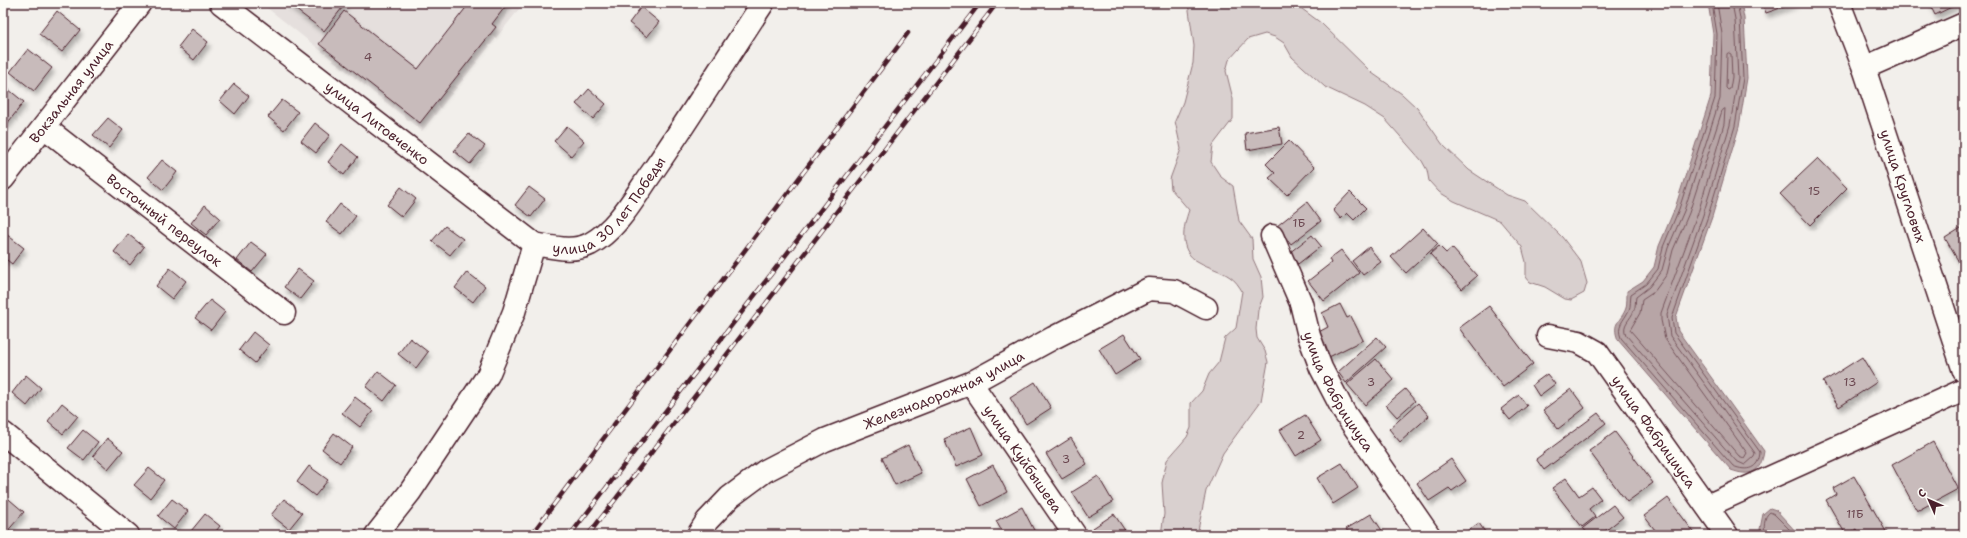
<svg xmlns="http://www.w3.org/2000/svg" width="1967" height="538" font-family="'Shantell Sans',sans-serif">
<style>
.built{fill:#e5dfdd}
.green{fill:#d9d0cf;stroke:#92787d}
.water{fill:#b7a5a6;stroke:#8b6f75}
.lines{fill:none;stroke-linecap:round;stroke-linejoin:round}
.shore{stroke:#76555c;stroke-width:1}
.building{fill:#c8bbbb;stroke:#4a1f2b;filter:url(#shadow)}
.minor-casing{stroke:#4a1f2b;stroke-width:25}
.minor{stroke:#fdfcf7;stroke-width:22}
.rail-casing{stroke:#4a1f2b;stroke-width:4.5}
.rail{stroke:#fdfcf7;stroke-width:3;stroke-dasharray:9;stroke-linecap:butt}
.labels{text-anchor:middle;dominant-baseline:central;stroke-width:3.5;stroke-linejoin:round;paint-order:stroke}
.number-label{font-size:12px;fill:#6a464f}
.street-label{font-size:14px;fill:#4a1f2b;stroke:#fdfcf7}
</style>
<defs>
<filter id="shadow"><feDropShadow dx="2.5" dy="4.5" stdDeviation="2" flood-color="#0004"/></filter>
</defs>
<rect width="100%" height="100%" fill="#f2efeb"/>
<filter id="ink" filterUnits="userSpaceOnUse"><feTurbulence type="fractalNoise" baseFrequency=".025" numOctaves="2"/><feDisplacementMap in="SourceGraphic" scale="8" xChannelSelector="R" yChannelSelector="G"/><feConvolveMatrix kernelMatrix="1 2 1 2 8 2 1 2 1" color-interpolation-filters="sRGB"/></filter>
<g filter="url(#ink)">
<polygon class="built" points="261,3 524,3 422,131"/>
<path class="green" d="M1188 3H1294L1321 23 1372 73 1402 94 1417 108 1443 145 1469 170 1507 195 1525 201 1562 237 1581 262 1587 283 1584 293 1571 300 1565 299 1545 287 1530 282 1526 277V262L1522 247 1500 221 1454 201 1439 192 1429 181 1427 170 1422 161 1385 119 1365 106 1325 87 1292 57 1284 43 1275 37 1265 34 1248 39 1229 60 1226 71 1233 99V119L1213 145 1211 162 1221 177 1233 186 1239 221 1252 239 1253 259 1261 277 1263 297 1258 310 1256 329 1257 338 1265 351 1268 362 1261 401 1223 453 1206 491 1197 535H1161L1164 514 1162 483 1167 460 1187 437 1191 428V403L1202 391 1209 374 1219 362 1225 338 1236 328 1242 291C1239 286 1235 280 1230 277 1220 270 1209 268 1199 262 1178 252 1183 227 1189 210L1171 189 1170 179 1181 149 1175 121 1183 102 1193 63 1194 46Z"/>
<g class="water">
<path d="M1708 3H1741L1744 18 1747 78 1739 127 1712 217 1676 317 1678 331 1764 451C1761 473 1750 477 1731 470L1618 340C1611 322 1621 322 1626 308 1627 303 1627 296 1627 291L1643 281 1654 267 1659 246 1675 208 1711 96 1713 34Z"/>
<polygon points="1770,508 1776,510 1799,535 1762,535 1760,529 1763,514"/>
</g>
<g class="lines">
<g class="shore">
<path d="M1712 3 1717 34 1715 98 1679 209 1663 247 1658 269 1646 284 1631 294C1630 299 1631 306 1629 310 1624 321 1616 325 1621 338L1733 466C1747 472 1759 469 1760 452L1674 333 1672 318 1708 216 1735 126 1743 78 1740 18 1737 3"/>
<path d="M1717 3 1722 34 1720 99 1684 211 1668 248 1662 270 1649 287 1636 297C1635 301 1636 306 1634 310 1631 320 1621 324 1626 335L1736 461 1745 465 1754 457 1755 453 1670 336 1667 315 1703 215 1730 125 1738 78 1735 19 1732 3"/>
<polygon points="1729,53 1731,54 1732,77 1730,89 1728,90 1726,88 1727,54"/>
<polygon points="1725,109 1724,124 1698,213 1661,313 1661,320 1665,339 1747,453 1744,458 1739,456 1630,330 1640,313 1642,300 1654,292 1667,274 1673,250 1689,213 1722,111"/>
<path d="M1765 535C1764 527 1763 517 1770 512L1774 514 1795 535"/>
</g>
</g>
<g class="building">
<polygon points="287,3 346,3 324,31"/>
<polygon points="475,3 508,3 492,24 496,27 420,123 319,44 344,11 418,69 468,5 472,8"/>
<polygon points="1762,3 1795,3 1766,13"/>
<polygon points="1929,3 1960,3 1935,15"/>
<polygon points="641,7 659,22 647,37 629,23"/>
<polygon points="57,11 80,30 62,52 39,34"/>
<polygon points="192,29 208,42 194,60 178,47"/>
<polygon points="28,49 52,68 34,91 10,72"/>
<polygon points="234,84 249,96 235,114 220,101"/>
<polygon points="3,85 24,102 6,125 3,123"/>
<polygon points="589,89 606,104 593,119 576,104"/>
<polygon points="282,100 298,112 284,130 268,117"/>
<polygon points="108,118 123,130 109,148 93,135"/>
<polygon points="315,123 330,135 316,153 301,141"/>
<polygon points="567,126 584,141 571,156 554,141"/>
<polygon points="1279,127 1282,144 1247,150 1245,133"/>
<polygon points="469,134 485,146 470,164 454,151"/>
<polygon points="1289,141 1314,167 1287,195 1269,178 1275,173 1266,164"/>
<polygon points="342,144 358,157 344,175 328,162"/>
<polygon points="1818,158 1847,188 1810,225 1780,194"/>
<polygon points="162,160 177,172 163,190 148,177"/>
<polygon points="401,187 416,199 402,217 387,205"/>
<polygon points="529,187 545,199 531,217 515,205"/>
<polygon points="1350,192 1366,208 1354,220 1347,213 1341,219 1333,210"/>
<polygon points="1307,202 1321,221 1291,244 1277,226"/>
<polygon points="340,204 356,216 342,234 326,222"/>
<polygon points="205,205 220,218 206,235 191,223"/>
<polygon points="445,226 463,239 450,255 432,241"/>
<polygon points="1964,226 1964,261 1960,264 1945,238"/>
<polygon points="1423,228 1438,244 1406,273 1391,257"/>
<polygon points="6,234 24,248 12,264 3,257 3,238"/>
<polygon points="128,234 144,247 130,265 114,252"/>
<polygon points="1312,235 1321,246 1298,264 1289,253"/>
<polygon points="251,242 267,254 252,272 237,260"/>
<polygon points="1439,246 1446,253 1452,248 1477,276 1462,289 1430,254"/>
<polygon points="1369,247 1381,262 1363,275 1352,261"/>
<polygon points="1341,250 1359,273 1324,301 1308,281 1331,263 1329,259"/>
<polygon points="170,268 186,281 172,299 156,286"/>
<polygon points="298,269 314,281 300,299 284,287"/>
<polygon points="467,272 485,286 473,302 455,288"/>
<polygon points="210,300 225,312 211,330 195,318"/>
<polygon points="1340,304 1347,318 1351,316 1363,340 1327,358 1315,334 1328,327 1322,313"/>
<polygon points="1489,306 1533,364 1503,387 1459,328"/>
<polygon points="253,332 269,345 255,363 239,350"/>
<polygon points="1124,334 1140,359 1115,375 1099,349"/>
<polygon points="1377,337 1386,347 1346,383 1338,372"/>
<polygon points="410,338 428,352 416,368 398,354"/>
<polygon points="1862,357 1877,382 1839,407 1823,382"/>
<polygon points="1376,359 1394,380 1365,405 1347,384"/>
<polygon points="378,371 396,385 384,401 366,387"/>
<polygon points="1547,374 1555,384 1539,396 1532,385"/>
<polygon points="26,375 41,388 27,406 12,393"/>
<polygon points="1035,382 1051,408 1026,424 1010,398"/>
<polygon points="1405,389 1415,401 1397,417 1386,405"/>
<polygon points="1571,389 1585,408 1558,429 1543,410"/>
<polygon points="1519,395 1527,406 1510,420 1501,409"/>
<polygon points="355,397 373,411 360,427 342,413"/>
<polygon points="62,403 78,416 63,434 48,421"/>
<polygon points="1418,403 1429,416 1400,442 1389,429"/>
<polygon points="1598,413 1606,423 1544,470 1536,459"/>
<polygon points="1305,415 1321,440 1296,456 1280,430"/>
<polygon points="971,427 983,455 956,467 944,439"/>
<polygon points="83,430 98,442 84,460 68,448"/>
<polygon points="1615,432 1653,483 1627,502 1589,451"/>
<polygon points="334,433 352,447 340,463 322,449"/>
<polygon points="107,438 123,451 108,469 93,456"/>
<polygon points="1071,438 1087,464 1062,479 1046,454"/>
<polygon points="1933,442 1958,489 1917,511 1892,465"/>
<polygon points="908,445 921,473 895,485 882,458"/>
<polygon points="1451,459 1466,481 1452,491 1449,488 1429,501 1417,483"/>
<polygon points="1342,463 1358,488 1333,504 1317,478"/>
<polygon points="993,465 1007,492 981,506 967,479"/>
<polygon points="309,466 328,480 315,496 297,482"/>
<polygon points="149,468 164,480 150,498 134,485"/>
<polygon points="1098,476 1113,502 1088,517 1072,492"/>
<polygon points="1854,476 1888,535 1860,535 1856,529 1846,535 1826,500 1836,494 1833,488"/>
<polygon points="1566,478 1579,496 1592,487 1601,499 1589,509 1595,517 1582,527 1552,488"/>
<polygon points="3,494 24,512 5,534 3,532"/>
<polygon points="1668,498 1696,535 1659,535 1644,516"/>
<polygon points="172,499 188,511 174,529 158,516"/>
<polygon points="284,499 302,513 289,529 271,515"/>
<polygon points="1613,505 1623,517 1600,535 1589,535 1583,528"/>
<polygon points="1022,507 1036,534 1004,535 996,521"/>
<polygon points="205,514 220,526 213,535 195,535 191,531"/>
<polygon points="1114,514 1128,535 1093,535 1090,530"/>
<polygon points="1371,514 1385,535 1350,535 1346,529"/>
<polygon points="1479,523 1487,535 1461,535"/>
</g>
<g class="lines">
<g class="minor-casing">
<g id="minor">
<path id="s1" d="M221 3 534 244"/>
<path id="s2" d="M1839 3 1864 68 1964 371"/>
<polyline points="1864,68 1964,24"/>
<path id="s3" d="M44 127 284 313"/>
<path id="s4" d="M3 179 140 3"/>
<path id="s5" d="M1272 236 1301 303 1309 336 1321 368 1344 412 1429 535"/>
<path id="s6" d="M1548 336 1579 342 1597 352 1727 535"/>
<path id="s7" d="M971 383 1075 535"/>
<polyline points="3,433 128,535"/>
<polyline points="1707,506 1964,390"/>
<path id="s8" d="M376 535 410 492 488 375 514 312 534 244C553 247 572 253 590 244 618 229 635 196 653 171 691 116 726 59 763 3"/>
<path id="s9" d="M698 535 707 521 730 497 765 471 825 440 971 383 1053 338 1149 289 1174 291 1206 308"/>
</g>
</g>
<use href="#minor" class="minor"/>
<g class="rail-casing">
<g id="rail">
<polyline points="531,535 908,33"/>
<polyline points="570,535 980,3"/>
<polyline points="588,535 997,3"/>
</g>
</g>
<use href="#rail" class="rail"/>
</g>
</g>
<g class="labels">
<g class="number-label">
<text x="368" y="57">4</text>
<text x="1814" y="191">15</text>
<text x="1299" y="223">1Б</text>
<text x="1371" y="382">3</text>
<text x="1850" y="382">13</text>
<text x="1301" y="435">2</text>
<text x="1066" y="459">3</text>
<text x="1855" y="514">11Б</text>
</g>
<g class="street-label">
<text stroke="none"><textPath href="#s4" startOffset="111">Вокзальная улица</textPath></text>
<text stroke="none"><textPath href="#s1" startOffset="197">улица Литовченко</textPath></text>
<text stroke="none"><textPath href="#s2" startOffset="194">улица Кругловых</textPath></text>
<text stroke="none"><textPath href="#s8" startOffset="429">улица 30 лет Победы</textPath></text>
<text stroke="none"><textPath href="#s3" startOffset="152">Восточный переулок</textPath></text>
<text stroke="none"><textPath href="#s9" startOffset="290">Железнодорожная улица</textPath></text>
<text stroke="none"><textPath href="#s5" startOffset="170">улица Фабрициуса</textPath></text>
<text stroke="none"><textPath href="#s6" startOffset="150">улица Фабрициуса</textPath></text>
<text stroke="none"><textPath href="#s7" startOffset="92">улица Куйбышева</textPath></text>
</g>
</g>
<rect width="1967" height="538" fill="none" stroke="#fdfcf7" stroke-width="16"/>
<rect x="8" y="8" width="1951" height="522" fill="none" stroke="#4a1f2b" stroke-width="1.5" filter="url(#ink)"/>
<g transform="translate(1929 500) rotate(315)" stroke="#fdfcf7" stroke-width="3" paint-order="stroke">
<path d="M0-3L7 15L0 10L-7 15Z" fill="#4a1f2b"/>
<text y="-6" font-size="11" font-weight="bold" text-anchor="middle" fill="#4a1f2b">С</text>
</g>
</svg>
